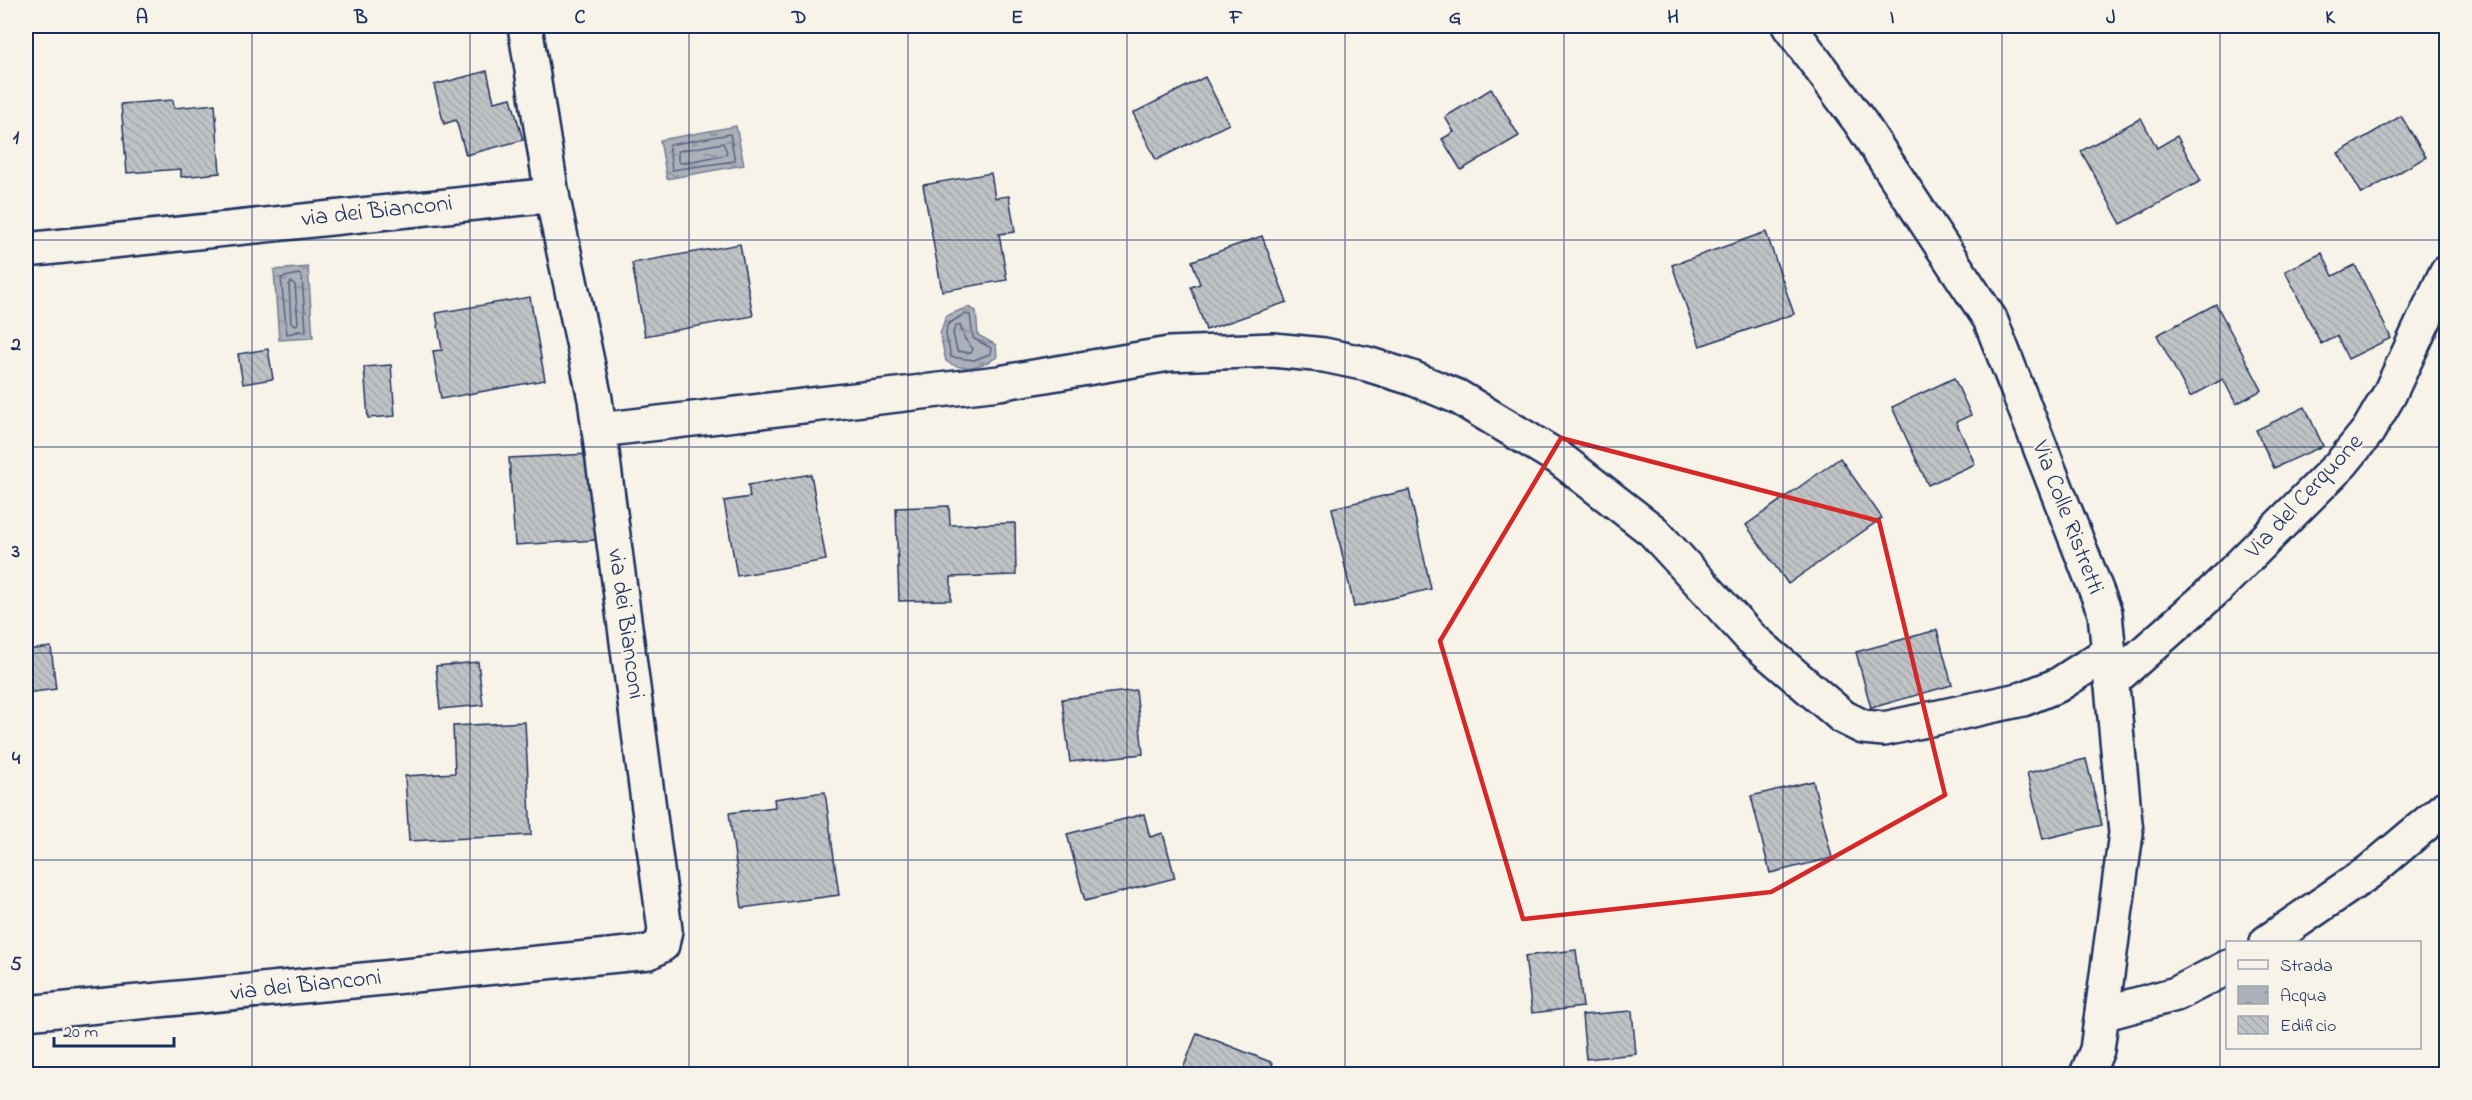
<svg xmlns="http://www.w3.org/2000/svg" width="2472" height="1100" font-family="'Indie Flower',sans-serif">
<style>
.water{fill:url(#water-ripples);stroke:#727c95;stroke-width:1.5}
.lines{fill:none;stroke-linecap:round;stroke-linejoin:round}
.shore{stroke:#556382;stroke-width:1.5}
.building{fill:url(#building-back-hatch);stroke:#1b2f5e;stroke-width:1.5}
.minor-casing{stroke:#1b2f5e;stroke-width:38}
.minor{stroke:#f7f3e8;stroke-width:33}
.marked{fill:none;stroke:#d62828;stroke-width:4.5;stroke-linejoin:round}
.grid{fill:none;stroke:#1b2f5e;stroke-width:1.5;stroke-opacity:0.55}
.labels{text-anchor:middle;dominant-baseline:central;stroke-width:4.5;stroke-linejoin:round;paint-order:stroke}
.street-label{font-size:24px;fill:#1b2f5e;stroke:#f7f3e8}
.neatline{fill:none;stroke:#1b2f5e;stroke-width:2}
.grid-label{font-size:20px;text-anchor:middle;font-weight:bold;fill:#1b2f5e}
</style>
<defs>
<pattern id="water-ripples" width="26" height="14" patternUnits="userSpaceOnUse" patternTransform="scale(1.5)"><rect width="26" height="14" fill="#acb0b9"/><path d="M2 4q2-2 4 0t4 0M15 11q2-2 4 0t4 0" fill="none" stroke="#8b909a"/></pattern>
<pattern id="building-back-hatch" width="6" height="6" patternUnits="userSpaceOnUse" patternTransform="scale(1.5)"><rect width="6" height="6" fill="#c0c3c5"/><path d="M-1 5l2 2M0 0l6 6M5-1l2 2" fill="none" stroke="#a4a8ac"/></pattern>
</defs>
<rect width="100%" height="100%" fill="#f7f3e8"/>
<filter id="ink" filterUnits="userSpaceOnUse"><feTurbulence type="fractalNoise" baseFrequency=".0167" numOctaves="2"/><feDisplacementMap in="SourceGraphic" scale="12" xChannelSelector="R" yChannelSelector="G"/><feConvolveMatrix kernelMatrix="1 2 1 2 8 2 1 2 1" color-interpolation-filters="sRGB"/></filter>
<g filter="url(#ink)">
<g class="water">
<polygon points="736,126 744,165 667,179 660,140"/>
<polygon points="308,267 313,338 279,340 274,270"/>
<path d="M968 307 976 311 978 335 996 345 997 357C983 367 960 372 946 361L940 334 946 316Z"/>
</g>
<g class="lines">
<g class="shore">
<polygon points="730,134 735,161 672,170 669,145"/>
<polygon points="723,143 727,152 725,155 681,163 678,161 678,151"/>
<polygon points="299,274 302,277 306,330 287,334 281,278"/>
<polygon points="291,282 295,285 298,323 296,325 291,323 289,285"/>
<polygon points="964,314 970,315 973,338 991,348 990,354 974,360 951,357 946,334 947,325"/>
<polygon points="960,325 965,339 973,349 971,353 957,351 953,333 955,327"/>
</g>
</g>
<g class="building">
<polygon points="487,71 494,102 511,98 523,140 466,155 456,120 444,124 434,85"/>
<polygon points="1205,77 1229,124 1156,160 1133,113"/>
<polygon points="1491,89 1519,136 1461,170 1442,139 1454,132 1445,117"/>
<polygon points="173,100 174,108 215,104 220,173 181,177 181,169 127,173 121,104"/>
<polygon points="2401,116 2426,157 2362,194 2338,153"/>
<polygon points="2141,118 2157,148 2177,136 2201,181 2121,224 2081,151"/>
<polygon points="991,173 995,198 1009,196 1015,232 999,234 1007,280 942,291 923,185"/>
<polygon points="1766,232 1794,314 1700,346 1672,265"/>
<polygon points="1262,236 1287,302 1206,330 1191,287 1200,284 1192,261"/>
<polygon points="740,244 753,316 645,336 632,263"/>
<polygon points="2322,253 2333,276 2355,265 2391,338 2348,359 2337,336 2321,344 2285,271"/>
<polygon points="530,297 545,380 441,399 433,351 442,350 436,313"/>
<polygon points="2216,304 2262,390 2236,404 2223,379 2190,397 2157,335"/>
<polygon points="268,349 273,379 243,384 238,354"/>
<polygon points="391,365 395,416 368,418 364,367"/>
<polygon points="1954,378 1971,415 1956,422 1975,464 1928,485 1892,407"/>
<polygon points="2305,407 2323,446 2274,468 2256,430"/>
<polygon points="590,454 596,540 515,545 509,458"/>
<polygon points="1840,458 1882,518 1788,584 1746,525"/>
<polygon points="811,474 826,560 737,576 724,501 750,497 748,485"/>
<polygon points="1409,490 1431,589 1354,607 1332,508"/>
<polygon points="949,506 950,525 1015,523 1016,575 951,577 951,600 899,601 896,508"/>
<polygon points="1937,630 1952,685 1871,708 1856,652"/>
<polygon points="51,647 56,689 26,693 26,650"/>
<polygon points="478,662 483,705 440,709 436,666"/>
<polygon points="1136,690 1143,754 1070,762 1062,699"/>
<polygon points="525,722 531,835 409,841 405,776 455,773 453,726"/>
<polygon points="2086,759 2102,825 2043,839 2027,773"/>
<polygon points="1813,781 1832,858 1770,873 1751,796"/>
<polygon points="825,792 839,895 742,908 729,813 775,807 774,799"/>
<polygon points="1144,814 1150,837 1163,833 1175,878 1085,901 1067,834"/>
<polygon points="1576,950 1583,1007 1532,1013 1525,956"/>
<polygon points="1632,1011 1636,1054 1586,1059 1582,1015"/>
<polygon points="1197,1033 1273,1063 1269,1074 1181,1074"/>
</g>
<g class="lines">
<g class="minor-casing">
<g id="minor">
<polyline points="525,26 552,195"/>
<polyline points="1789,26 1860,122 1990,319 2105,613 2126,833 2097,1050 2087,1074"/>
<polyline points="26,250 552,195 595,399 665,930 662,945 649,952 26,1013"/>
<polyline points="599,430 999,383 1169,354 1273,350 1324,355 1367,364 1412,378 1458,397 1559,458 1653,531 1751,638 1843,717 1863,727 1884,729 2023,699 2058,685 2109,652"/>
<polyline points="2111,682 2216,589 2342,463 2368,431 2389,395 2446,273"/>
<polyline points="2267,942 2369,872 2446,807"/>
<polyline points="2102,1014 2176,994 2228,967"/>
</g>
</g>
<use href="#minor" class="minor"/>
</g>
</g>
<path class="marked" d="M1561 438 1879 521 1945 795 1771 892 1523 919 1440 641Z"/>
<path class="grid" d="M252 26V1074M470 26V1074M689 26V1074M908 26V1074M1127 26V1074M1345 26V1074M1564 26V1074M1783 26V1074M2002 26V1074M2220 26V1074M26 240H2446M26 447H2446M26 653H2446M26 860H2446"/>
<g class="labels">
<g class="street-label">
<text transform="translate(377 212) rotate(-6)">via dei Bianconi</text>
<text transform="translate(2305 497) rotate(-47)">Via del Cerquone</text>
<text transform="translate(2067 518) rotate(69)">Via Colle Ristretti</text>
<text transform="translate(625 624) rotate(82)">via dei Bianconi</text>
<text transform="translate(306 986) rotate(-6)">via dei Bianconi</text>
</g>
</g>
<rect width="2472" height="1100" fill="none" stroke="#f7f3e8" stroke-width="66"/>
<rect x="2226" y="941" width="195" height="108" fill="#f7f3e8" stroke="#9fa5b1" stroke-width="1.5"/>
<rect x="2238" y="960" width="30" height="9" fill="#f7f3e8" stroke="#9fa5b1" stroke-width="1.5"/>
<text x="2280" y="971" font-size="18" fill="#1b2f5e">Strada</text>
<rect x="2238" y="986" width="30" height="18" fill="url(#water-ripples)" stroke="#9fa5b1" stroke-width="1.5"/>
<text x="2280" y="1001" font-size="18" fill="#1b2f5e">Acqua</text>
<rect x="2238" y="1016" width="30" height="18" fill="url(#building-back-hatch)" stroke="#9fa5b1" stroke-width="1.5"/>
<text x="2280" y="1031" font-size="18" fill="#1b2f5e">Edificio</text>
<path d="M54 1037v9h120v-9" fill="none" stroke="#1b2f5e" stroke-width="3"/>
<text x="63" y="1037" font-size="18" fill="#1b2f5e" stroke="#f7f3e8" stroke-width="4.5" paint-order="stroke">20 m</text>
<rect x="33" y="33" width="2406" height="1034" class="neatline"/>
<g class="grid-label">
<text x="142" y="23">A</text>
<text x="361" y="23">B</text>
<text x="580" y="23">C</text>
<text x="799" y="23">D</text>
<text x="1017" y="23">E</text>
<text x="1236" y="23">F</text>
<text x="1455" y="23">G</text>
<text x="1673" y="23">H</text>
<text x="1892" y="23">I</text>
<text x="2111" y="23">J</text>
<text x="2330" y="23">K</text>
<text x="16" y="143">1</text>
<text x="16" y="350">2</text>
<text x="16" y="557">3</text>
<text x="16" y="764">4</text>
<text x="16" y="970">5</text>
</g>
</svg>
